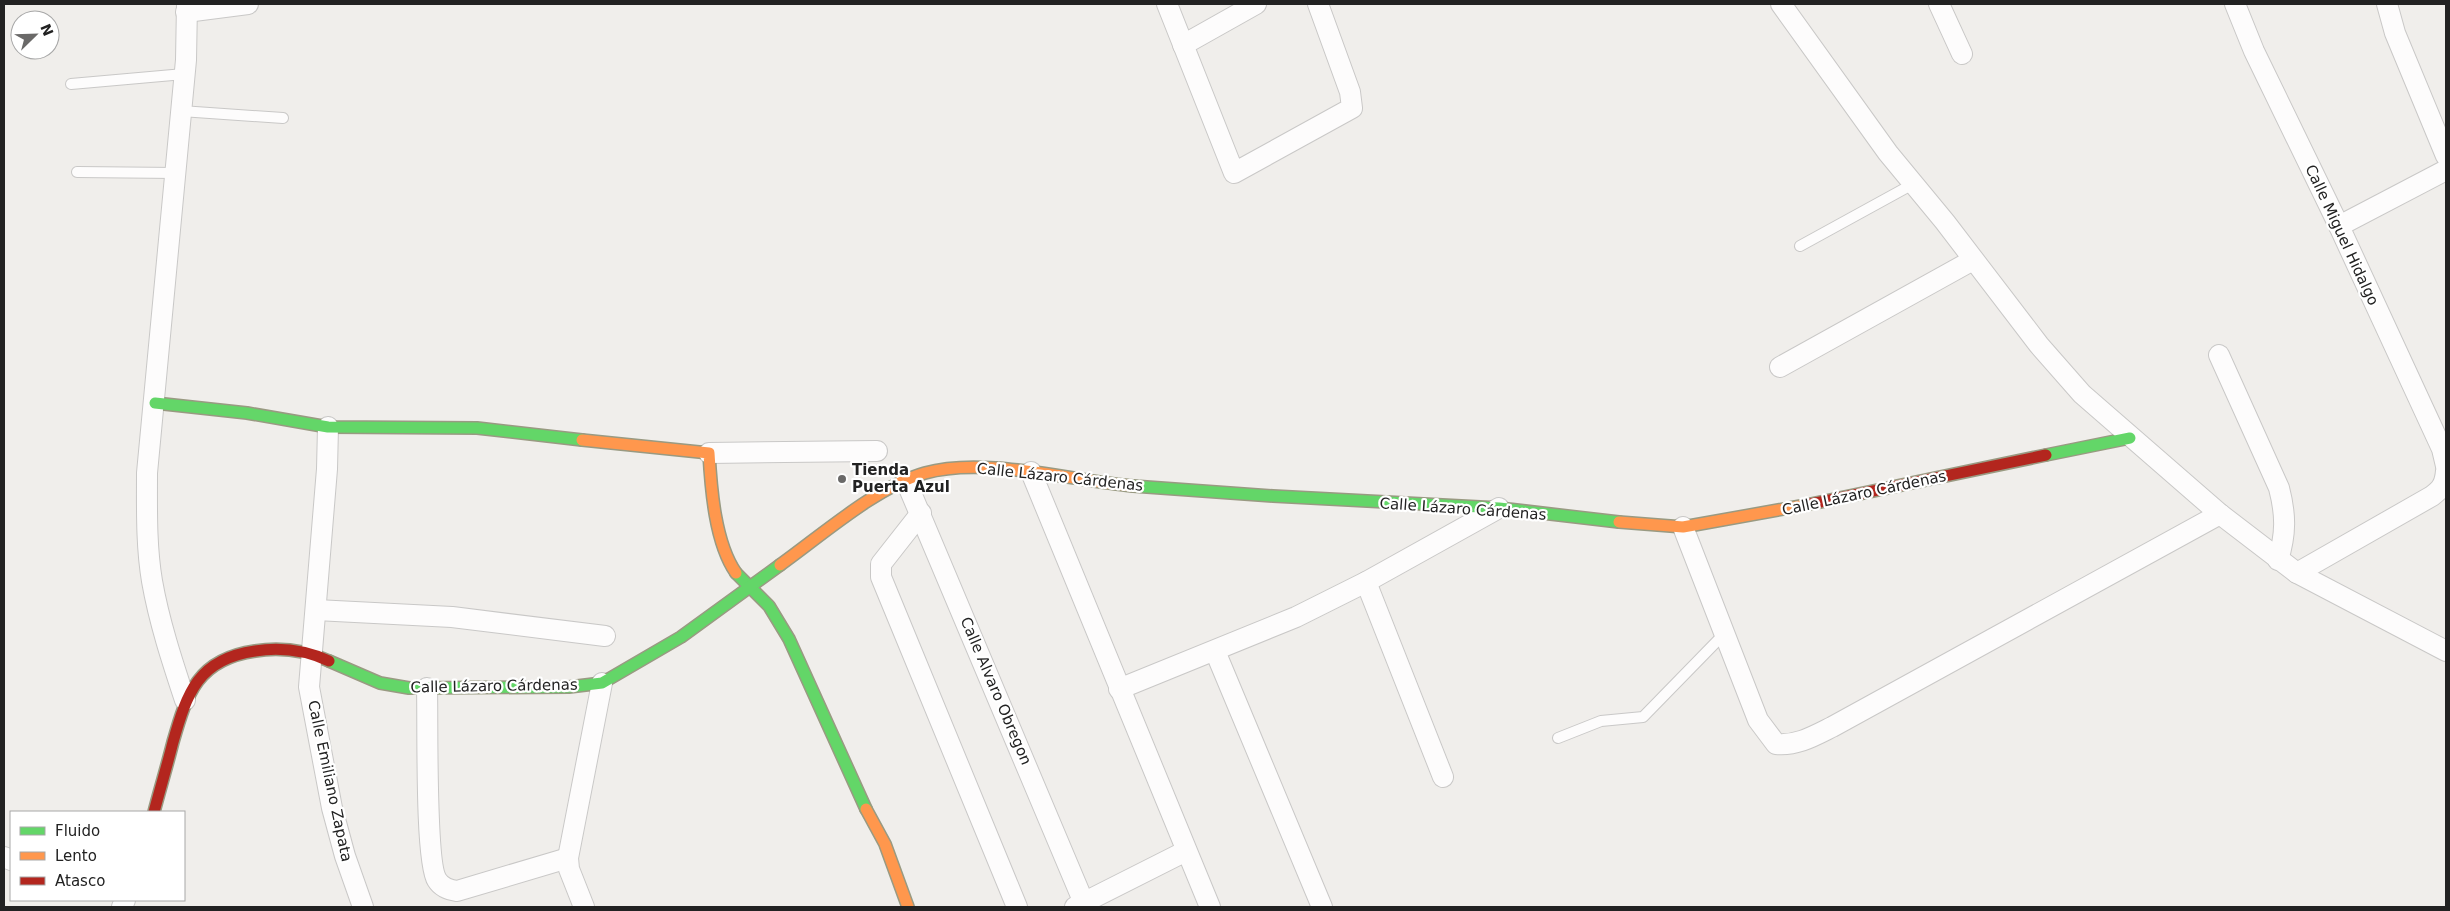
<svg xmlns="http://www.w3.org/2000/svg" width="2450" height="911" font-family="'DejaVu Sans',sans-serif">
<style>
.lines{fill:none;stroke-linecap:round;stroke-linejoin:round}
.lane-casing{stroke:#c9c8c7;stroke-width:12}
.street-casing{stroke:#c9c8c7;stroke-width:22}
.fast-casing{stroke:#999a82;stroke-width:14}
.slow-casing{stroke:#999a82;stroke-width:14}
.jam-casing{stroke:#999a82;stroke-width:14}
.lane{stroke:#fdfcfc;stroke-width:10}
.street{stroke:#fdfcfc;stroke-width:20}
.fast{stroke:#63d668;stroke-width:11}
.slow{stroke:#ff974d;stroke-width:11}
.jam{stroke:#b3261e;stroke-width:11}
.poi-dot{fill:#6a6968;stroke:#fff;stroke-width:2}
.labels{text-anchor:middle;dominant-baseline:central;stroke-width:4.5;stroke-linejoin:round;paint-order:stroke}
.street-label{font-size:15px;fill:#222;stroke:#fff}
.poi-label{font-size:15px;font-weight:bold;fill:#222;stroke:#fff;text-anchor:start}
</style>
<rect width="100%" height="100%" fill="#f0eeeb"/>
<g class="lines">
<g class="lane-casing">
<g id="lane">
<polyline points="71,84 184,74"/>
<polyline points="181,111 283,118"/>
<polyline points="77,172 176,173"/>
<polyline points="1800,246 1913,184"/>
<polyline points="1558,738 1601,721 1643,717 1724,634"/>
</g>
</g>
<g class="street-casing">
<g id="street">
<polyline points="1167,4 1234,173 1352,108 1350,92 1318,4"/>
<polyline points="1781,4 1888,153 1945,222 2039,345 2082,394 2220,514 2297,573 2446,651"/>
<polyline points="1939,4 1962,54"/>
<polyline points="2235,4 2254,51 2339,226 2442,449 2446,466"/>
<polyline points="2387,4 2395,33 2446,156"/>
<polyline points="186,12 248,4"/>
<polyline points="1183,45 1256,4"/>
<polyline points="2339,226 2446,170"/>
<path d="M2219 355 2279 488C2286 515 2286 534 2278 560"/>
<polyline points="1780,367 1973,260"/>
<polyline points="328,427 327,469 309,687 332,808 345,856 363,907"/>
<polyline points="709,453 877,451"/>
<polyline points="1031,472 1210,907"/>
<polyline points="906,481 1084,903"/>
<polyline points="921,513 881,564 881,577 1017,907"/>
<path d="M1683 527 1758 720 1776 744C1797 746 1814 736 1832 727L2220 514"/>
<path d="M2297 573 2432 496C2442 489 2445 483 2446 471"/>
<polyline points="1366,582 1443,777"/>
<polyline points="316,610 452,617 605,636"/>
<polyline points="1215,651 1322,907"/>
<path d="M427 688C428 719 425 862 437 880 442 888 449 890 457 891L568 858"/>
<polyline points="1119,689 1296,617 1366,582 1499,508"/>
<path d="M185 700C172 661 159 621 152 581 146 545 147 508 147 473L186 60 187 4"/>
<polyline points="4,857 11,860"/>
<polyline points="122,907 125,900"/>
<polyline points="584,907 569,869 568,858 602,683"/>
<polyline points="1075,907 1186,851"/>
</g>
</g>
<g class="fast-casing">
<g id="fast">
<polyline points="155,403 247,413 328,427 477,428 582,440"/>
<polyline points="2046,455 2130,438"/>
<polyline points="1133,486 1273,496 1499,508 1619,522"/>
<polyline points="736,573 769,606 789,639 866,809"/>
<polyline points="329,661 380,683 409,688 569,687 602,683 681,637 780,565"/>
</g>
</g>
<g class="slow-casing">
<g id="slow">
<path d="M582 440 709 453C711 489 715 543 736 573"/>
<polyline points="1619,522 1683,527 1806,505"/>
<path d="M780 565C822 535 876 487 925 473 984 456 1072 481 1133 486"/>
<polyline points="866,809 885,844 908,907"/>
</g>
</g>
<g class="jam-casing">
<g id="jam">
<polyline points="1806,505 2046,455"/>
<path d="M154 812C160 789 167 766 173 742 187 693 198 659 255 651 281 647 305 650 329 661"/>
</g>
</g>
<use href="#lane" class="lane"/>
<use href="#street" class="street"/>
<use href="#fast" class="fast"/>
<use href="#slow" class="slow"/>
<use href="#jam" class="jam"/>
</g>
<circle class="poi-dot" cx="842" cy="479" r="5"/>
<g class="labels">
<g class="street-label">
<text transform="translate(2342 235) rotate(65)">Calle Miguel Hidalgo</text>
<text transform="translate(1060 477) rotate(6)">Calle Lázaro Cárdenas</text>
<text transform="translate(1864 493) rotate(-12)">Calle Lázaro Cárdenas</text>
<text transform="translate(1463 509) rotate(4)">Calle Lázaro Cárdenas</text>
<text transform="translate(494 686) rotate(-1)">Calle Lázaro Cárdenas</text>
<text transform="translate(996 691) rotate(67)">Calle Alvaro Obregon</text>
<text transform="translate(330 781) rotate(78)">Calle Emiliano Zapata</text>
</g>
<g class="poi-label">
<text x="852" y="470">Tienda<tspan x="852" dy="17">Puerta Azul</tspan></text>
</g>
</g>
<rect width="2450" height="911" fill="none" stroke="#222222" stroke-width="10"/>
<rect x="10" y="811" width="175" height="90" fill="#ffffff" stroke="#a7a7a7"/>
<rect x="20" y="827" width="25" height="8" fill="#63d668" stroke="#a7a7a7"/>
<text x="55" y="836" font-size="15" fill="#222222">Fluido</text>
<rect x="20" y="852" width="25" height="8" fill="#ff974d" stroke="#a7a7a7"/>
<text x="55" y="861" font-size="15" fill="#222222">Lento</text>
<rect x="20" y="877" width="25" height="8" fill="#b3261e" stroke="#a7a7a7"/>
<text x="55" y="886" font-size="15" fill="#222222">Atasco</text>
<g transform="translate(35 35) rotate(67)"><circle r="24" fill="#ffffff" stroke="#a7a7a7"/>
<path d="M0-4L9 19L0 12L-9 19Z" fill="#6a6968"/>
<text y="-8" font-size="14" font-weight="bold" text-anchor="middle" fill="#222222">N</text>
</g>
</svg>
